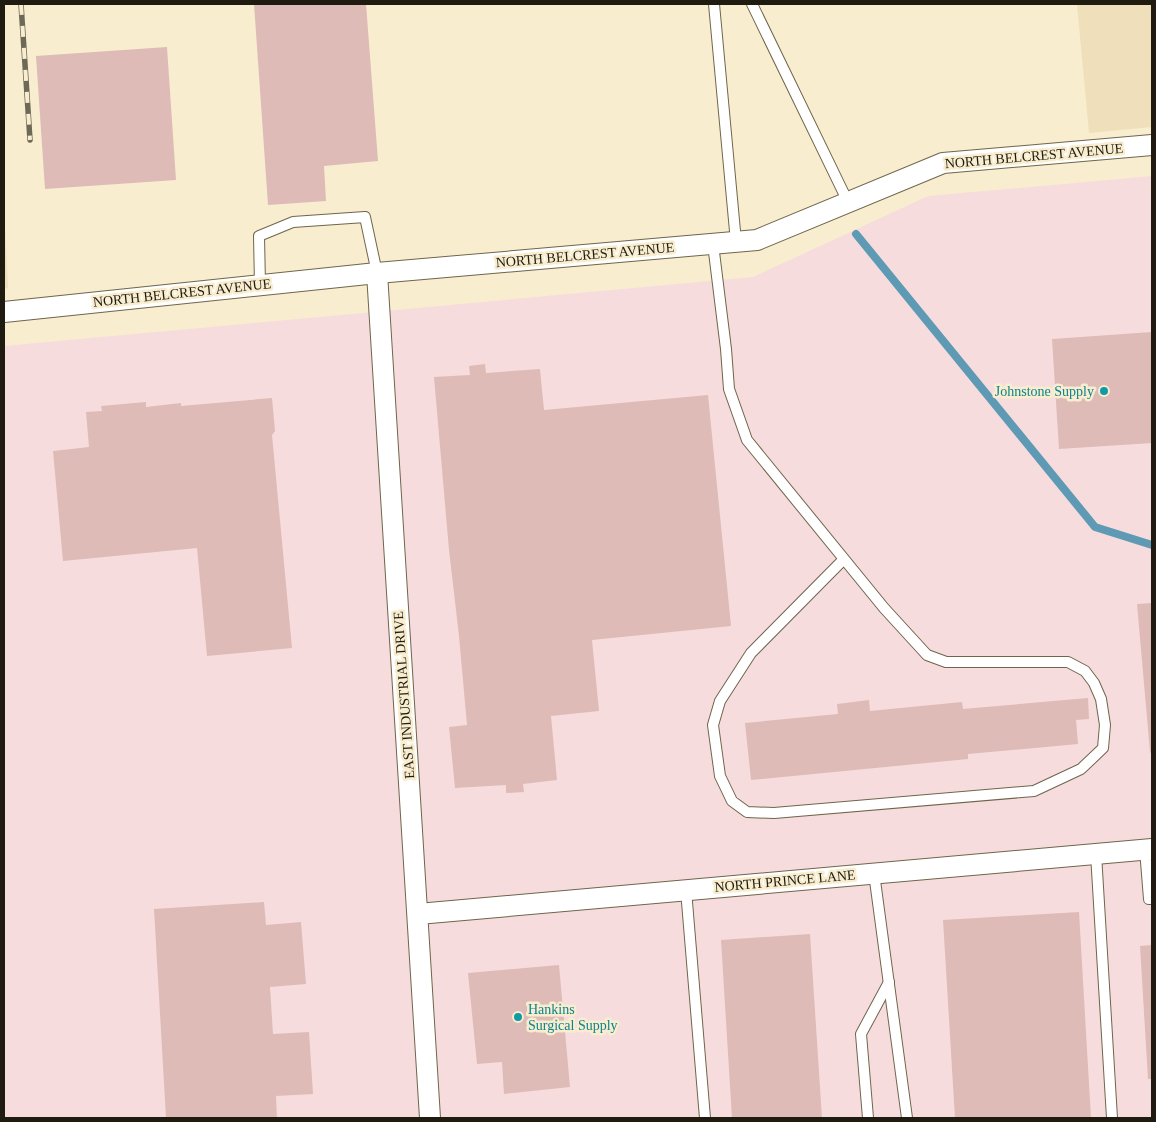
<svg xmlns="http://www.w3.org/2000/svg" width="1156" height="1122" font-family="'Times New Roman',serif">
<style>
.commercial{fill:#f7dcde}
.built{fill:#efe0bb}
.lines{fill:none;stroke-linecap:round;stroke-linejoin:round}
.stream{stroke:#5f9ab4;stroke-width:8}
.building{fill:#debbb6}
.service-casing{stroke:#6f654b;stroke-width:12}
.minor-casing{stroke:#6f654b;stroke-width:22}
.service{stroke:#fff;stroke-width:10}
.minor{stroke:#fff;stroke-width:20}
.rail-casing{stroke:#6e6856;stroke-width:5.5}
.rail{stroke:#f8edcf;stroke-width:4;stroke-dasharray:11;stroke-linecap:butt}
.culture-dot{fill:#0f9aa8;stroke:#f8edcf;stroke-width:2}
.labels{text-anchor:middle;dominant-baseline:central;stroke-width:5;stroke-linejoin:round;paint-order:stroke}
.street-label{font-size:14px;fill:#1f1b10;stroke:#f8edcf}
.culture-label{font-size:14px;fill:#0d838f;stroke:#f8edcf;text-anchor:end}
</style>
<rect width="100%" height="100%" fill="#f8edcf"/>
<polygon class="commercial" points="1152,176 1152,1118 4,1118 4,346 753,277 928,196"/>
<g class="built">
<polygon points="1077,4 1152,4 1152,127 1089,133"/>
<polygon points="4,209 8,288 4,289"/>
</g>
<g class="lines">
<polyline class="stream" points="856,234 1095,527 1152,545"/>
</g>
<g class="building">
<polygon points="254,4 366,4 378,161 324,166 326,201 268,205"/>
<polygon points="167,47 176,180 45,189 36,56"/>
<polygon points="1152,332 1152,443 1059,449 1052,339"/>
<polygon points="485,364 486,373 540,369 544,410 708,395 731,626 592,640 599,711 551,716 557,780 523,784 524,792 506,793 506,785 455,788 449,727 467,725 459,636 449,550 434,377 470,375 469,366"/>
<polygon points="272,398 275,431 272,435 292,648 207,656 197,548 63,561 53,451 89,447 86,412 102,411 101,406 146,402 146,407 181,403 181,406"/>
<polygon points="1152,603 1152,754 1150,752 1137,604"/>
<polygon points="1088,698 1089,719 1076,720 1078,744 968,754 968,759 751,780 745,723 838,714 837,704 869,700 870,711 962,702 963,709"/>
<polygon points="264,902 266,925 301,922 306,984 270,987 273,1034 309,1032 313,1094 276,1096 277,1118 166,1118 154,909"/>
<polygon points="1079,912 1091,1118 955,1118 943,920"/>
<polygon points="810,934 822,1118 732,1118 721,940"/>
<polygon points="1152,945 1152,1079 1148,1079 1140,946"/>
<polygon points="559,965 570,1087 504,1094 502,1062 477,1064 468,973"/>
</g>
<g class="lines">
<g class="service-casing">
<g id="service">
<polyline points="714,4 736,242"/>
<polyline points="752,4 848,202"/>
<polyline points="713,244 726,349 729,389 747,440 884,608 927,655 946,662 1068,662 1085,671 1094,683 1101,699 1105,725 1103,748 1081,769 1034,791 774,813 747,812 732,801 720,776 713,725 720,701 751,653 844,559"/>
<polyline points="260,285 259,236 293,222 365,217 377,273"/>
<polyline points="1145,849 1149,899 1152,899"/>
<polyline points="1096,854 1112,1118"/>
<polyline points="874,873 907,1118"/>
<polyline points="686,890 705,1118"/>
<polyline points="868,1118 861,1034 889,982"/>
</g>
</g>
<g class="minor-casing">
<g id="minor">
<polyline points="377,273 430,1118"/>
<polyline points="4,312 377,273 757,240 943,163 1152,145"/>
<polyline points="418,914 1152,849"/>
</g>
</g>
<use href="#service" class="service"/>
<use href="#minor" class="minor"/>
<g class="rail-casing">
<polyline id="rail" points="21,4 30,140"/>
</g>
<use href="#rail" class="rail"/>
</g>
<g class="culture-dot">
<circle cx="1104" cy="391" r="5"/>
<circle cx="518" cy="1017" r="5"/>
</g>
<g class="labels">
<g class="street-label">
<text transform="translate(1034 156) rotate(-5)">NORTH BELCREST AVENUE</text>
<text transform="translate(585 255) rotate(-5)">NORTH BELCREST AVENUE</text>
<text transform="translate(182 293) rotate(-6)">NORTH BELCREST AVENUE</text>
<text transform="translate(404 695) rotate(-94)">EAST INDUSTRIAL DRIVE</text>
<text transform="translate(785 881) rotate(-5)">NORTH PRINCE LANE</text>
</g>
<g class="culture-label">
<text x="1094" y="391">Johnstone Supply</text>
<text x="528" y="1009" text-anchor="start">Hankins<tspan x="528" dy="16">Surgical Supply</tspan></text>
</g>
</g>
<rect width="1156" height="1122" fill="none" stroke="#1f1b10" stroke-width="10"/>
</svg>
